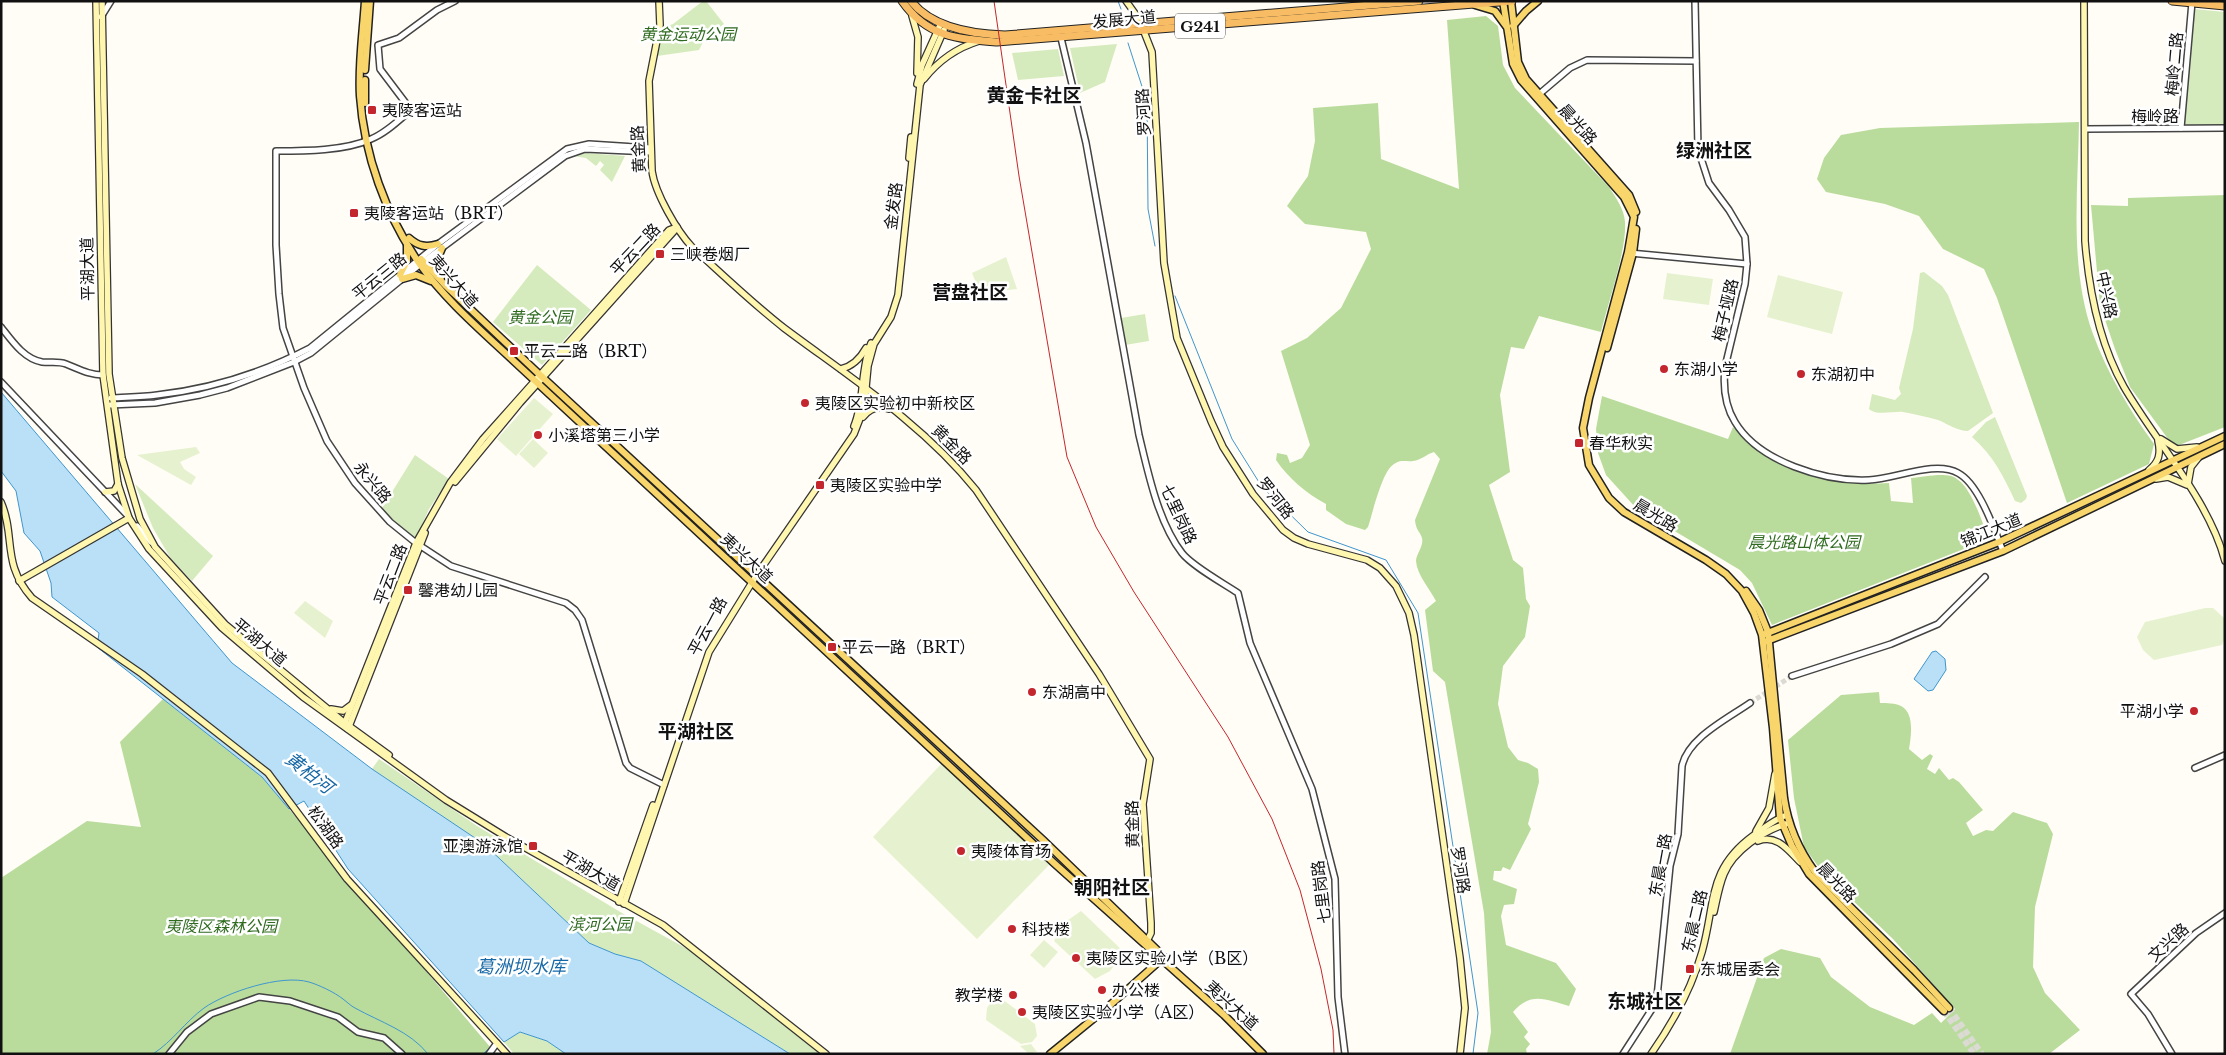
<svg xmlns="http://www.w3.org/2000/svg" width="2226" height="1055" font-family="'Libre Baskerville','Noto Sans SC',serif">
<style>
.green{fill:#d5ebbd}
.forest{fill:#b9dc9c}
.pitch{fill:#e6f2cf}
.water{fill:#b9e0f7;stroke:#3f96cf}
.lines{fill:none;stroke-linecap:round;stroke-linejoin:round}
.stream{stroke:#3f96cf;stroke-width:1}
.tertiary-tunnel{stroke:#dbdad3;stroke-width:5;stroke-dasharray:5 2.5;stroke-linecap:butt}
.primary-tunnel{stroke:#dbdad3;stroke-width:6;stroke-dasharray:6 3;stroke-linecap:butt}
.tertiary-casing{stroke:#444;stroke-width:8}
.secondary-casing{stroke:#333;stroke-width:8}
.primary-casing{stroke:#222;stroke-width:9}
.trunk-casing{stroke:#222;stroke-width:9}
.tertiary{stroke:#fff;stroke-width:5}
.secondary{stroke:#fff6b0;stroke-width:5.5}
.primary{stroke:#f9d66b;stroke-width:6}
.trunk{stroke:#f7bc64;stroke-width:7}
.rail{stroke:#c4262e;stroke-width:1}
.poi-dot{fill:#c4262e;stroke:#fff;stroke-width:2}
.labels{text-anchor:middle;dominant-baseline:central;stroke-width:5;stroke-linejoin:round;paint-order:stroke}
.shield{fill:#fff;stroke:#585858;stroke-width:1}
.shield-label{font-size:15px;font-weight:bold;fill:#111}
.street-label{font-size:16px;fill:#111;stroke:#fff}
.park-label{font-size:16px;font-style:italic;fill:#2f6b1f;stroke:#fff}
.poi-label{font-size:16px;fill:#111;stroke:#fff;text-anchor:start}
.water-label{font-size:18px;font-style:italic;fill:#1768a6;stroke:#fff}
.quarter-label{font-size:19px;font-weight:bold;fill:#111;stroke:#fff}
</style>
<rect width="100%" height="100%" fill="#fffdf5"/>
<g class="green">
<polygon points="703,1 706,1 724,24 705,38 699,50 657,56 662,28 673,24"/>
<polygon points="2194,9 2225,12 2225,126 2184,126"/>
<polygon points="1117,44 1105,82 1080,93 1070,48"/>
<polygon points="1058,49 1064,76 1018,80 1012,53"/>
<polygon points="586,153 625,156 612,182 600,170 604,165 600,161 596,166 586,158 573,156"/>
<polygon points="537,265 591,310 542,365 493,322"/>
<path d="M1924 272 1942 286 1948 295 1993 413 1968 431C1957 431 1948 424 1938 420 1927 417 1915 414 1903 412 1894 411 1876 416 1869 409L1872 394 1895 400 1901 394 1899 388 1913 329 1920 273Z"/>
<polygon points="1145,314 1149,341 1125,345 1121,318"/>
<path d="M1995 417 2027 496 2026 499 2021 503 2015 501C2004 477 1993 455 1972 437L1986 422Z"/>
<polygon points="415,455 449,479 429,509 416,538 393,520 382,508"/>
<polygon points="135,484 213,556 192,581 171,559 153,528"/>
<polygon points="379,759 477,826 622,913 702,957 820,1054 790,1054 641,961 615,954 589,943 484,844 372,769"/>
<polygon points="520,1032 547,1041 566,1054 514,1054 504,1042"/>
</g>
<g class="forest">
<path d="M1486 16 1498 26 1503 65 1515 88 1609 187C1616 198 1624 209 1625 222 1627 249 1608 303 1601 332L1539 316 1524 349 1511 347 1500 395 1510 472 1489 485 1513 560 1523 568 1526 599 1530 606 1525 637 1503 666 1498 704 1508 747 1518 760 1528 763 1538 769 1539 782 1528 824 1531 829 1510 870 1503 867 1501 871H1494L1493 880 1517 889 1514 904 1504 905 1501 916 1506 945 1556 963 1576 989 1569 1006C1547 1000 1531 991 1513 1012L1528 1032 1524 1037 1530 1044 1526 1049 1527 1054H1487L1491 1032 1484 913 1445 682 1433 671 1425 610 1436 601C1430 589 1417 575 1416 561 1416 554 1424 546 1422 538 1420 531 1416 531 1415 520L1440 459 1434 452C1427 454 1421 460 1413 461 1406 462 1401 459 1394 464 1382 471 1373 512 1368 527L1365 530 1346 524 1326 510V504C1306 493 1289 479 1276 460L1277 453 1287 455 1290 463 1302 458 1310 445 1281 351 1307 338 1341 308 1371 249 1366 232 1305 224 1287 206 1308 176 1315 141 1313 108 1378 103 1381 159 1459 189 1447 20Z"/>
<path d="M2079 122C2078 191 2069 268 2093 334 2107 373 2130 411 2154 444L2149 464 2067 503 1997 298 1984 269 1943 249 1919 216 1885 204 1826 192 1817 179 1824 158 1841 135 1880 128Z"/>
<polygon points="2225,195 2225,427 2174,447 2130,387 2115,349 2100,305 2091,205 2128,206 2128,198"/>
<path d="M1602 396 1728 439 1733 427C1779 472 1826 487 1889 483L1891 501 1913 503 1911 478C1923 477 1939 473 1951 476 1971 482 1981 521 1989 539L1772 625 1752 583 1740 570 1636 508 1606 475 1598 453 1596 429Z"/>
<path d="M1879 692 1880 703C1887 703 1895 703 1901 706 1915 713 1911 737 1909 749L1922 760 1930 754 1933 756 1927 769 1935 774 1939 768 1949 780 1953 778 1959 782 1983 810 1966 823 1973 836 1986 830 1993 831 2013 812 2047 823 2053 834 2035 907 2033 967 2045 993 2080 1030 2049 1054H1730L1764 958 1781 949 1820 958 1831 977 1870 1007 1914 1025 1932 1013 1941 1023 1955 1009 1893 939 1820 869 1804 847 1794 798 1788 740 1841 695Z"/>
<polygon points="163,699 262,777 496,1054 1,1054 1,878 87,821 141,827 120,742"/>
</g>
<g class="pitch">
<polygon points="1006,257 1017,289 980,293 972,273"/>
<polygon points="1667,273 1713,279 1709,305 1663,299"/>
<polygon points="1778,275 1843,292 1832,334 1767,317"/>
<polygon points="534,398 553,414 516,456 497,439"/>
<polygon points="533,439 548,453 534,468 519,454"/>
<polygon points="196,447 200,453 180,462 184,469 196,477 191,485 137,455"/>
<polygon points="305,601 333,621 325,638 294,613"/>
<polygon points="2205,608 2213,608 2224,618 2225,637 2222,645 2154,660 2143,650 2137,637 2145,622"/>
<polygon points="942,763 1049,865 977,939 873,837"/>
<polygon points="1081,911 1124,952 1110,971 1095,979 1054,941 1064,923"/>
<polygon points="1044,940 1058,952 1044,968 1030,955"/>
<polygon points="1002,999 1035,1024 1037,1036 1032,1042 1021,1044 986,1020 987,1008 990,1003"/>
<polygon points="1031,1044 1037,1052 1029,1054 1020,1046"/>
</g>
<g class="water">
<polygon points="1,392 232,663 372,769 484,844 589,943 615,954 641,961 790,1054 566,1054 547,1041 520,1032 504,1042 348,869 304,801 289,809 262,777 97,647 99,633 52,597 51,583 40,551 24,533 16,491 1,471"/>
<polygon points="1936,651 1945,659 1946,670 1933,690 1928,691 1914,679 1932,652"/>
</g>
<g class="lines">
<g class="stream">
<polyline points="1118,1 1121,9"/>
<polyline points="1128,43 1147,102 1148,209 1155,246"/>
<polyline points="1175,296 1232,439 1262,487 1308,532 1386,560 1418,613 1478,1013 1473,1054"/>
<path d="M153 1054C173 1041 185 1022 204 1008 227 992 281 974 309 982 319 985 334 992 343 999 347 1002 351 1006 355 1008 380 1022 410 1031 428 1054"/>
<polyline points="483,1054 492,1046"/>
</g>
<polyline class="tertiary-tunnel" points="1750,703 1792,676"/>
<g class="primary-tunnel">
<polyline points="1949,1008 1982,1054"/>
<polyline points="1944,1011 1974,1054"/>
</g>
<g class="tertiary-casing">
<g id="tertiary">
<path d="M455 1 437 10 399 38 378 45 380 69 411 110C399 120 386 133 371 139 345 151 305 151 276 151V245L279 294 283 328 304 388 327 441 355 483 390 522 416 543 451 566 566 603 575 610 582 620 626 763 630 768 664 785"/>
<path d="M1695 1 1698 149 1709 183 1729 210 1745 237 1747 264 1745 284 1725 367C1723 386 1725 406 1735 422 1759 462 1825 482 1869 480 1895 479 1935 460 1958 473 1979 484 1994 529 2003 551"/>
<polyline points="101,17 111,1"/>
<path d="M1061 38 1086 143 1139 435C1148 472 1158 522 1182 553 1192 566 1223 583 1238 593L1250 643 1312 789 1335 879 1338 997 1345 1054"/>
<polyline points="1537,96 1570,68 1587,60 1696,61"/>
<polyline points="2181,128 2192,2"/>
<polyline points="2085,129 2225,128"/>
<polyline points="1630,253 1747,264"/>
<path d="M1 327C12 341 24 359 42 362 51 363 58 361 66 364 79 369 89 375 103 375"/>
<polyline points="1,382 128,516"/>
<path d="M111 398C126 397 141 397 157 395 210 389 262 373 310 348L438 244 567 149 589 144 651 148"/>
<polyline points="110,405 155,403 200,395 227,388 294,362 311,353 423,262 565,156 585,149 651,152"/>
<polyline points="137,526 151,542"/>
<polyline points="1792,676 1891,644 1938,624 1985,577"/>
<polyline points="2195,768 2225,755"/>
<polyline points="169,1054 187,1032 211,1014 259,997 290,1001 338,1017 358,1032 384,1038 402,1054"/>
<polyline points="489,1054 497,1043"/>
<path d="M1623 1054 1652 1009 1657 997 1670 866 1678 834 1682 766C1688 738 1727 719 1750 703"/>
<polyline points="2172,1054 2148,1014 2131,994 2196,933 2225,913"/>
</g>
</g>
<g class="secondary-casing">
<g id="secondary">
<polyline points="96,1 103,375 118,484 129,518 149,549 222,628 303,697 446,800 506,837 663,925 826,1054"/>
<polyline points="102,1 109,374 122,458 140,519 155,547 225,624 345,723 389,755"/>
<path d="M659 1 660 25 649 81 652 171C655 193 677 231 692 247 722 274 752 303 784 328 851 378 923 424 976 490L1099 674 1150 759 1143 804 1151 923V933L1147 941"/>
<polyline points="1126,1 1139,19 1152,52 1164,263 1177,338 1211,421 1223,447 1253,494 1283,530 1294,538 1308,544 1367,560 1380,568 1396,586 1409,613 1414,635 1460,958 1465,1008 1460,1054"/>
<path d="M2084 1 2085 241C2089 291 2099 343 2124 387 2156 442 2209 500 2225 561"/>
<polyline points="912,16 918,37 917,73"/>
<path d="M924 79C939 60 956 48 979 41"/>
<polyline points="917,84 922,65 941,23"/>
<polyline points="909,158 911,137"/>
<path d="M841 369C853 366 860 359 866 348"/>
<path d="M863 417C870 408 878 405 889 409"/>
<path d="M854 426C865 400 860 370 871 343"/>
<polyline points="2161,439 2177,449 2197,447"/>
<path d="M2149 470C2159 462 2161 454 2158 441"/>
<polyline points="2156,479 2168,477 2187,485"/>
<polyline points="455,482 520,403 676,229"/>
<polyline points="2188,484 2191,467 2199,457"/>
<polyline points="105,492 114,491 118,484"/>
<path d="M1 502C16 537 1 563 32 598L142 674 268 773 347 879 507 1054"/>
<polyline points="19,581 129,518"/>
<polyline points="331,709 343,711 351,705"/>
<polyline points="344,725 416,543 450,483 483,439 669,230 677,227"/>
<polyline points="348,729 425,533"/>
<polyline points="1756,831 1769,808 1775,774"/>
<path d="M1758 841C1777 834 1788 850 1800 862"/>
<polyline points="619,902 653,805"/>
<polyline points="624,904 709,652 756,576 854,434 864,408 868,366 874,344 891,317 898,295 920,85 944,30"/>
<path d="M1714 912C1717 899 1719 886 1724 874 1733 851 1763 831 1786 824"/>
<path d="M1651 1054C1672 1024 1692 987 1702 952 1716 902 1707 869 1754 835 1764 828 1775 819 1787 815"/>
</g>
</g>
<g class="primary-casing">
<g id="primary">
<path d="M365 1C363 32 358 65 360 96 364 155 386 215 419 263 446 301 483 332 517 364L1055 864 1224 1015 1263 1054"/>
<polyline points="1503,1 1513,64 1521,80 1624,197 1634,217 1628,252 1589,398 1583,428 1589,465 1609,498 1624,512 1706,560 1726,574 1742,591 1754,613 1762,635 1773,728 1780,818 1792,846 1809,874 1944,1011"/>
<polyline points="1511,1 1518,62 1526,79 1629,195 1636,212"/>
<polyline points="1475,5 1495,11 1506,26"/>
<polyline points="1513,26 1526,11 1538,1"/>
<polyline points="365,70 370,1"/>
<polyline points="365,80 365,103"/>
<path d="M409 238C418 246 426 248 438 244"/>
<polyline points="421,259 445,285 540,375 1043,840 1159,952"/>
<polyline points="400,275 407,261 407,246"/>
<polyline points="441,277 437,260 442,248"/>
<polyline points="402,279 416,275 431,281"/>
<polyline points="1607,348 1633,253 1636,229"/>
<path d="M1746 591 1759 610 1768 632 1784 798C1788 825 1798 849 1815 872L1914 970 1949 1008"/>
<polyline points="1765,634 1999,542 2225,436"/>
<polyline points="1767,641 2003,551 2225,444"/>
<polyline points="1050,1054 1109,1006 1164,957"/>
</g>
</g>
<g class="trunk-casing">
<g id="trunk">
<path d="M902 1C927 37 957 39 997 42L1512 1"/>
<path d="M911 1C932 28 973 34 1005 35L1419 1"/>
<polyline points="2172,1 2225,6"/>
</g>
</g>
<use href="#tertiary" class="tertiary"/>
<use href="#secondary" class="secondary"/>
<use href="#primary" class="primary"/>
<use href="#trunk" class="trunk"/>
<polyline class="rail" points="994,1 1019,176 1067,457 1096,527 1134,592 1228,737 1272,819 1300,890 1321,969 1333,1030 1334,1054"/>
</g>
<g class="poi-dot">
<rect x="367" y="105" width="10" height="10" rx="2.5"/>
<rect x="349" y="208" width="10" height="10" rx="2.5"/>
<rect x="655" y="249" width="10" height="10" rx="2.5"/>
<rect x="509" y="346" width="10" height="10" rx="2.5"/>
<circle cx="1664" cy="369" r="5"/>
<circle cx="1801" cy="374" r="5"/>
<circle cx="805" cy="403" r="5"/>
<circle cx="538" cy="435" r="5"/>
<rect x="1574" y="438" width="10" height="10" rx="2.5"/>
<rect x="815" y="480" width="10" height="10" rx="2.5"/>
<rect x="403" y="585" width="10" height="10" rx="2.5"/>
<rect x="827" y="642" width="10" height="10" rx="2.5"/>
<circle cx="1032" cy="692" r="5"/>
<circle cx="2194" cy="711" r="5"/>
<rect x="528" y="841" width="10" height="10" rx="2.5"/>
<circle cx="961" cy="851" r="5"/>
<circle cx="1012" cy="929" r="5"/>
<circle cx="1076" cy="958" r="5"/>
<rect x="1685" y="964" width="10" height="10" rx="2.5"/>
<circle cx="1102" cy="990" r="5"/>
<circle cx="1013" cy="995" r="5"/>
<circle cx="1022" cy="1012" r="5"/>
</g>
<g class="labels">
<rect class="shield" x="1175" y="13.5" width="50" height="25" rx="4"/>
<g class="shield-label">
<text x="1200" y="26">G241</text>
</g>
<g class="street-label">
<text transform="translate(1124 19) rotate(-5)">发展大道</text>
<text transform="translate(2174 64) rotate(-85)">梅岭二路</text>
<text transform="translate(1143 112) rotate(-93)">罗河路</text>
<text x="2155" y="116">梅岭路</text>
<text transform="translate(1578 124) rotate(48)">晨光路</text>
<text transform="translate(638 149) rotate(-93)">黄金路</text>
<text transform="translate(893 206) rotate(-83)">金发路</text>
<text transform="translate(635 249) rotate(-47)">平云二路</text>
<text transform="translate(87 269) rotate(-91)">平湖大道</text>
<text transform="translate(379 276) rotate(-39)">平云三路</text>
<text transform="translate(454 281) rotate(49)">夷兴大道</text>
<text transform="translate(2107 295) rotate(78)">中兴路</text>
<text transform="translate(1725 310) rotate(-77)">梅子垭路</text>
<text transform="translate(952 444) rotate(45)">黄金路</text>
<text transform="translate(373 482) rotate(50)">永兴路</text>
<text transform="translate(1276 498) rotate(51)">罗河路</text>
<text transform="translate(1179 514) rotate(65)">七里岗路</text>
<text transform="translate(1656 515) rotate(31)">晨光路</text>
<text transform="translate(1991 530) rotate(-22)">锦江大道</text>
<text transform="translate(747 558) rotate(43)">夷兴大道</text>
<text transform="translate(390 574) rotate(-69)">平云二路</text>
<text transform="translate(707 626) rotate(-62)">平云一路</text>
<text transform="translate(260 642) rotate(40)">平湖大道</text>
<text transform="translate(1132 824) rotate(-91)">黄金路</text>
<text transform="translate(326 827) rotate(54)">松湖路</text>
<text transform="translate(1660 865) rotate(-80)">东晨一路</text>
<text transform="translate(591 870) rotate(30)">平湖大道</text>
<text transform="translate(1461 870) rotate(81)">罗河路</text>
<text transform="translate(1837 882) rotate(46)">晨光路</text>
<text transform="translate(1321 892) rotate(-97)">七里岗路</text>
<text transform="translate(1694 921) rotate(-77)">东晨二路</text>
<text transform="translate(2168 942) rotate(-42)">文兴路</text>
<text transform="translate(1232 1005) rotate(42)">夷兴大道</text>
</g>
<g class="park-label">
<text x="688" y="34">黄金运动公园</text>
<text x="540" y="317">黄金公园</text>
<text x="1804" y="542">晨光路山体公园</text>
<text x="600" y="924">滨河公园</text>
<text x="221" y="926">夷陵区森林公园</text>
</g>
<g class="poi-label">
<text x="382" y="110">夷陵客运站</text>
<text x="364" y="213">夷陵客运站（BRT）</text>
<text x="670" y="254">三峡卷烟厂</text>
<text x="524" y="351">平云二路（BRT）</text>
<text x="1674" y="369">东湖小学</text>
<text x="1811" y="374">东湖初中</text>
<text x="815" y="403">夷陵区实验初中新校区</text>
<text x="548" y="435">小溪塔第三小学</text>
<text x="1589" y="443">春华秋实</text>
<text x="830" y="485">夷陵区实验中学</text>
<text x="418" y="590">馨港幼儿园</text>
<text x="842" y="647">平云一路（BRT）</text>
<text x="1042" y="692">东湖高中</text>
<text x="2184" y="711" text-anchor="end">平湖小学</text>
<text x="523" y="846" text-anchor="end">亚澳游泳馆</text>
<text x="971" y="851">夷陵体育场</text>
<text x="1022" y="929">科技楼</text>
<text x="1086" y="958">夷陵区实验小学（B区）</text>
<text x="1700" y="969">东城居委会</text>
<text x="1112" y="990">办公楼</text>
<text x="1003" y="995" text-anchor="end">教学楼</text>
<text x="1032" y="1012">夷陵区实验小学（A区）</text>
</g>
<g class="water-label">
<text transform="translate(309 773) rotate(38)">黄柏河</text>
<text x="521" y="967">葛洲坝水库</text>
</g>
<g class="quarter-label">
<text x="1034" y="95">黄金卡社区</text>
<text x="1714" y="150">绿洲社区</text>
<text x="970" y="292">营盘社区</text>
<text x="696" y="731">平湖社区</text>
<text x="1112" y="887">朝阳社区</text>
<text x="1645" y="1001">东城社区</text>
</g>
</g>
<rect width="2226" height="1055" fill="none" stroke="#111111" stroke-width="5"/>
</svg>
